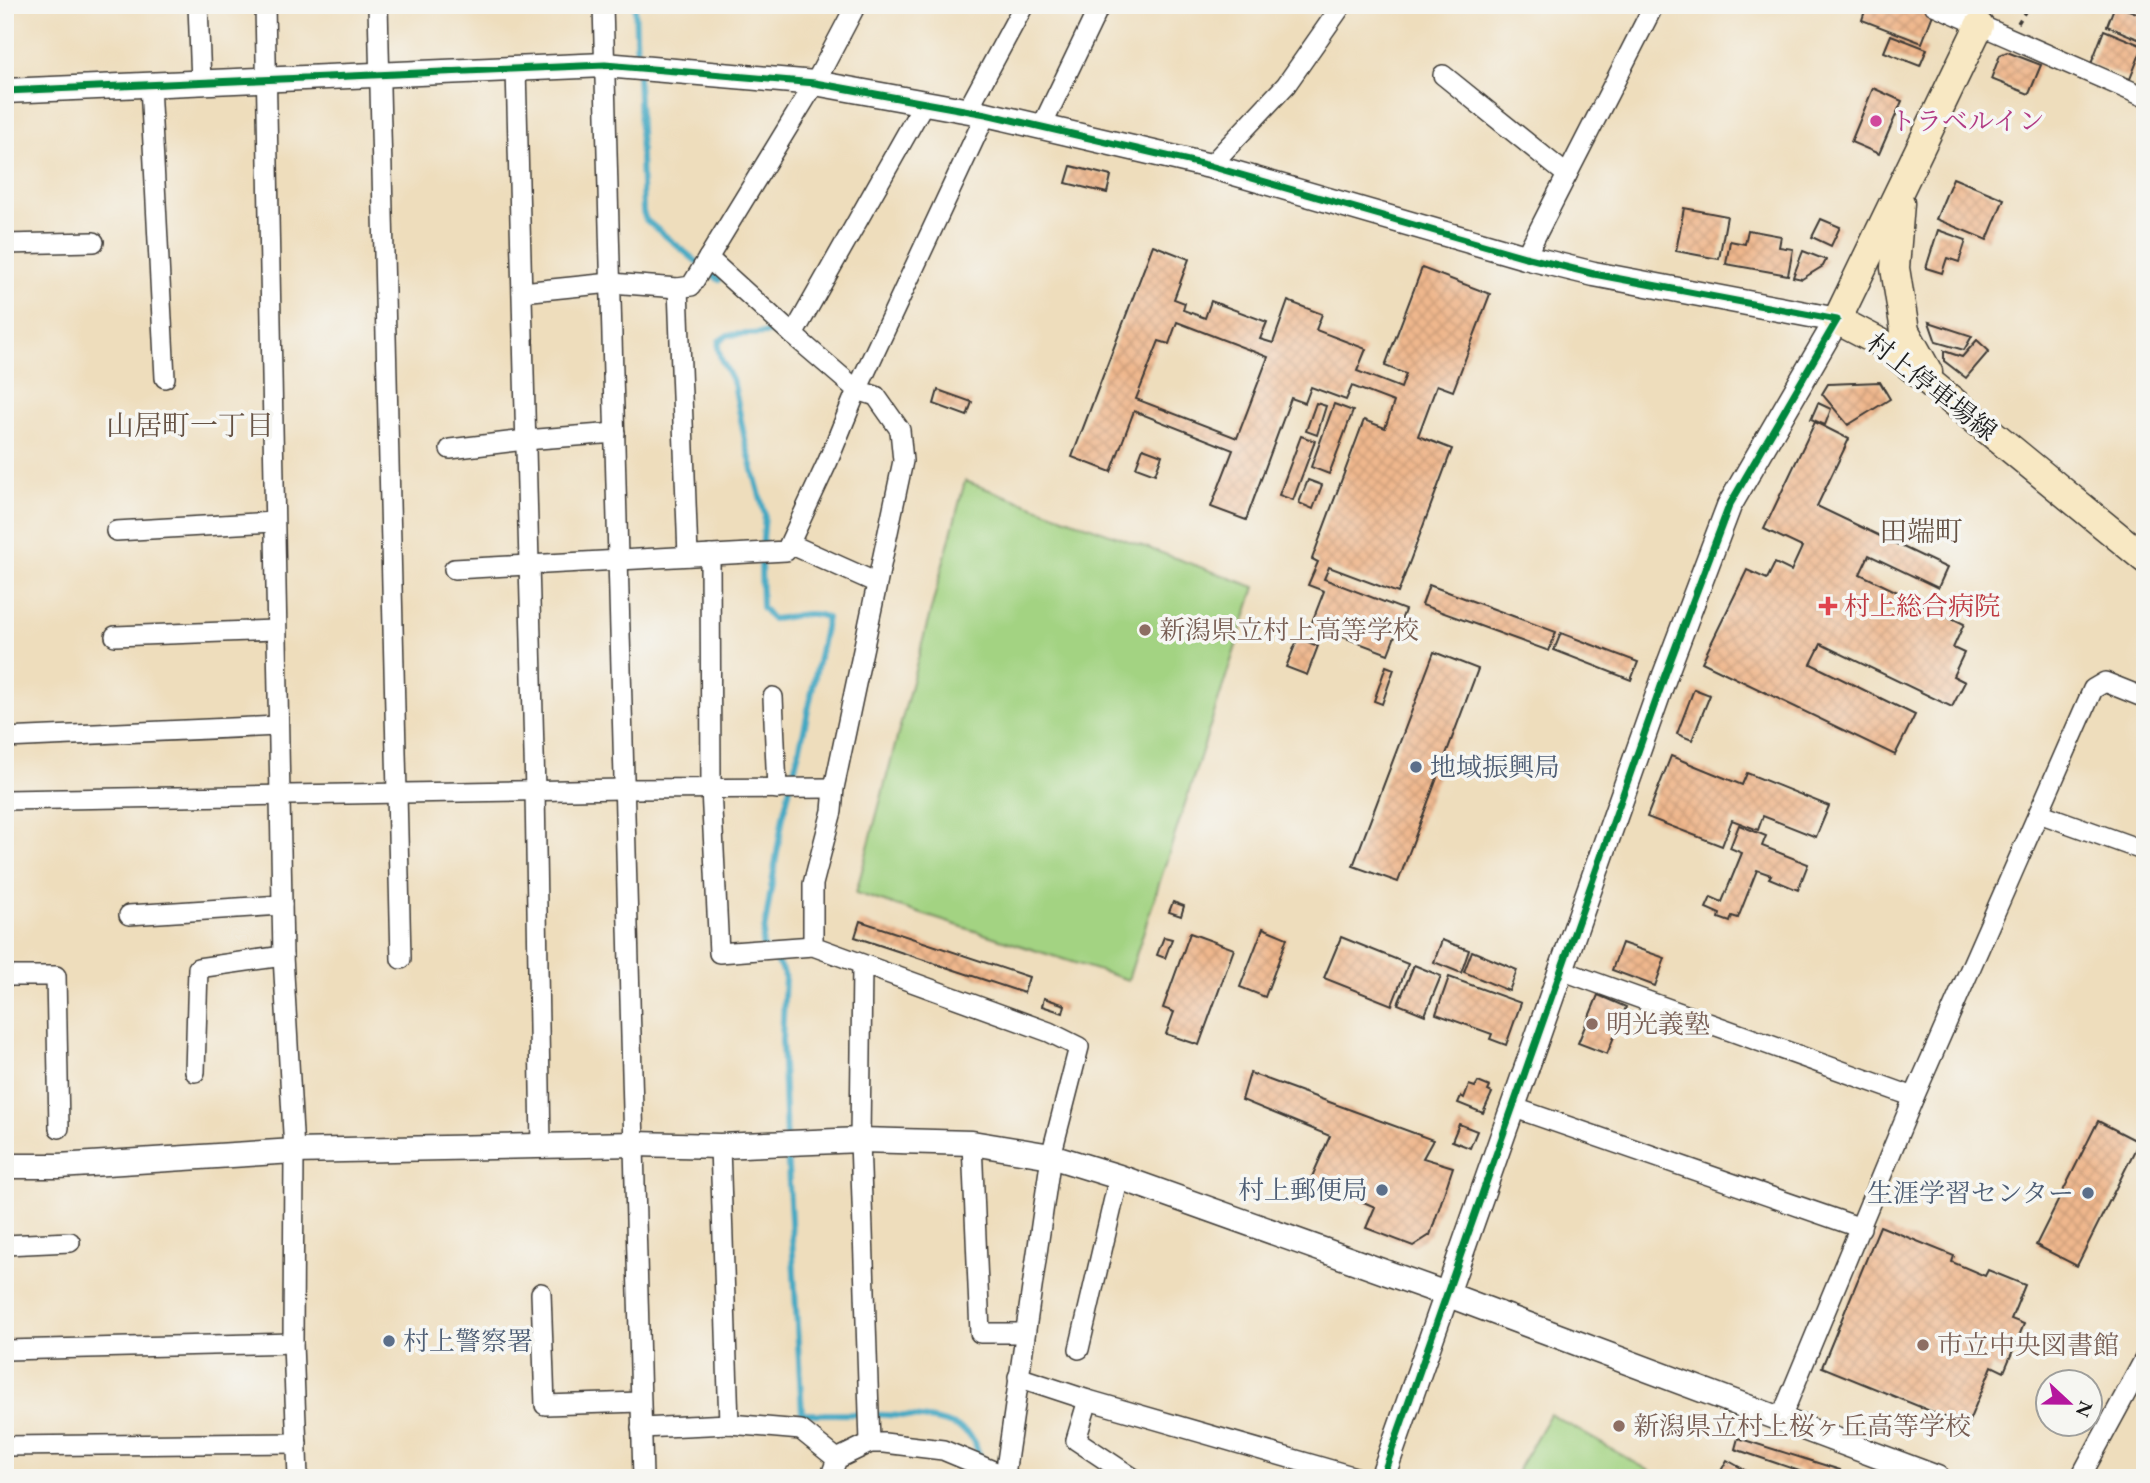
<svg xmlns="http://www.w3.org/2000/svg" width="2150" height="1483" font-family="'EB Garamond','Noto Serif JP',serif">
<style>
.pitch{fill:#a3d382;stroke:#60784f;stroke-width:2}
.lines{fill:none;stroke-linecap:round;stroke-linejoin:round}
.stream{stroke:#42a8c2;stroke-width:6}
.building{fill:url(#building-cross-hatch);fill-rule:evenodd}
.minor-casing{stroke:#3c3934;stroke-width:22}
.tertiary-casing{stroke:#3c3934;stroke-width:27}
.secondary-casing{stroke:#3c3934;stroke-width:31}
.path{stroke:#3c3934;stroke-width:3.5;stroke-dasharray:5 5;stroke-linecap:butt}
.minor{stroke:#fff;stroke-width:19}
.tertiary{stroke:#fff;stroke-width:24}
.secondary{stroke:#f8e8c3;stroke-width:28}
.cycleway-casing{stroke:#f6f6f2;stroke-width:11}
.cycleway{stroke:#00873e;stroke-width:7}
.hotel-dot{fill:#d1479c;stroke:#f6f6f2;stroke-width:2.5}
.health-dot{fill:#e0444e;stroke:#f6f6f2;stroke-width:2.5}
.education-dot{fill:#8d6e63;stroke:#f6f6f2;stroke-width:2.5}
.service-dot{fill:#5c6f8a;stroke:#f6f6f2;stroke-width:2.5}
.labels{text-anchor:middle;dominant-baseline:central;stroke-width:7;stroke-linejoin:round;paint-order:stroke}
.hotel-label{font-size:26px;fill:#b23c85;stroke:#f6f6f2;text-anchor:start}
.street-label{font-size:26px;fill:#1c1c1c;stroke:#f6f6f2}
.health-label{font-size:26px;fill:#be3a42;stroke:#f6f6f2;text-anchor:start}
.education-label{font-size:26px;fill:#785e54;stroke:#f6f6f2;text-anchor:start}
.service-label{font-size:26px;fill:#4e5e75;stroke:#f6f6f2;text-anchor:start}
.neighbourhood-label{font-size:28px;fill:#665244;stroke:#f6f6f2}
</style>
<defs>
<pattern id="building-cross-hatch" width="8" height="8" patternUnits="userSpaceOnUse" patternTransform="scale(1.75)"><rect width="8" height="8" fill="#efb78d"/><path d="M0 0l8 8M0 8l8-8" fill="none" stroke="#cc9d79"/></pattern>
</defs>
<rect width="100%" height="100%" fill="#f6f6f2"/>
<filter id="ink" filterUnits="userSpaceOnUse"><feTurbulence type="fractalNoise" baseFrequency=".0143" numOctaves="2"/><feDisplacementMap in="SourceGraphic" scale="14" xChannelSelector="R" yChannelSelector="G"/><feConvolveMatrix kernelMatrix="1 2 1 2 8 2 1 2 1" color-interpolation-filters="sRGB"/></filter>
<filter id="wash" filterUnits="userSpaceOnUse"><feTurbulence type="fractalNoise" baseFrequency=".00686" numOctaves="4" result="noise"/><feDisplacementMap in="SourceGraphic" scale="28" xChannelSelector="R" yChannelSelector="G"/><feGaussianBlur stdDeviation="1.57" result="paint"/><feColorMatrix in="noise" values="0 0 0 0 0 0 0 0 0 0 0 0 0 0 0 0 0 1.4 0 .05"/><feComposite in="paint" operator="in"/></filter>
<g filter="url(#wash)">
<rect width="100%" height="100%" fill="#eeddbc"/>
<g class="pitch">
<polygon points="965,481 1255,587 1128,980 856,893"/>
<polygon points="1550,1414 1662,1478 1513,1478"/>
</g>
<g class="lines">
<g class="stream">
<polyline points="635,5 637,63"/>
<polyline points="638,74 643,212 646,220 719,280"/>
<path d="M771 322 772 328 769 333 728 335 719 341 718 348 721 359 734 384 745 440 765 515 761 562 762 607 772 619C790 618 810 609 827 618L804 730 783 816 762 944C769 956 781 964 785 976L782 1040 786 1138"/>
<path d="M787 1149 802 1414C837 1415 947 1409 970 1436 975 1442 978 1453 982 1460"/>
</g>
</g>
<g id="blocks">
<g class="building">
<polygon points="1867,5 1926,5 1935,9 1922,43 1862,20"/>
<polygon points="2115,5 2145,16 2145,42 2107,26"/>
<polygon points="2104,30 2143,46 2130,79 2091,64"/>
<polygon points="1891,35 1927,49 1920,66 1884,52"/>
<polygon points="2007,52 2041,65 2029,94 1991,79 2000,55"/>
<polygon points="1873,88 1902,101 1879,154 1851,142"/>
<polygon points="1071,166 1111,176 1107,193 1066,183"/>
<polygon points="1953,178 2004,199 1987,240 1936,219"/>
<polygon points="1684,208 1727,216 1719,259 1676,251"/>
<polygon points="1821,219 1840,227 1831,246 1812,237"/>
<polygon points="1748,230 1781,236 1779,247 1793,249 1788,275 1726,264 1730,241 1745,244"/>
<polygon points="1938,230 1966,240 1959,262 1947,258 1942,273 1926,268"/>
<path d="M1153 245 1189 259 1174 299 1185 303 1183 310 1205 318 1211 301 1267 322 1260 339 1273 343 1288 301 1322 314 1316 330 1366 349 1357 371 1401 388 1406 374 1385 366 1422 268 1490 294 1453 391 1437 385 1418 436 1452 449 1398 593 1329 567 1324 579 1405 610 1388 654 1311 625 1324 591 1308 585 1318 562 1312 559 1364 420 1385 428 1394 402 1352 386 1346 400 1311 387 1305 403 1291 398 1246 520 1211 507 1233 450 1134 411 1111 472 1072 457ZM1177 322 1268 357 1237 438 1136 399 1159 341 1169 344Z"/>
<polygon points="1803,251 1826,260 1823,266 1802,279 1793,277"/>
<polygon points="1929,322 1972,336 1964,350 1936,342"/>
<polygon points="1977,340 1989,351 1966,378 1944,361 1944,351 1962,357"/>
<polygon points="1880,382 1890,399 1848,425 1822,394 1828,384"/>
<polygon points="938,390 972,402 967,416 934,404"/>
<polygon points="1316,403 1326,406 1317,435 1306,431"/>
<polygon points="1818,403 1831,409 1825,425 1811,419"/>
<polygon points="1334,404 1353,411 1329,474 1311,467"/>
<polygon points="1815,422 1849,439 1817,506 1947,568 1938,588 1869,555 1860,574 1964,624 1953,648 1964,653 1953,676 1965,682 1952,707 1821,644 1811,664 1915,715 1895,755 1702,662 1747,570 1767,579 1775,563 1791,571 1802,547 1764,529"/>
<polygon points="1301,436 1315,441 1293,500 1279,495"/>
<polygon points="1143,448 1162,455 1155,474 1136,467"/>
<polygon points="1308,480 1322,485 1313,509 1299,503"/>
<polygon points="1429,585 1556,632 1549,651 1422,605"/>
<polygon points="1561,633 1638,662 1631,680 1554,650"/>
<polygon points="1298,638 1318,646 1307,675 1286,667"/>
<polygon points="1434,652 1478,669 1398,882 1353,866"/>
<polygon points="1386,666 1394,669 1382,704 1374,701"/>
<polygon points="1694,689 1710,695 1692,740 1677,734"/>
<polygon points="1671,756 1742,785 1747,773 1829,806 1816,837 1763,816 1758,830 1732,820 1722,846 1647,817"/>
<polygon points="1739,825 1766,836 1762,846 1808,864 1798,890 1769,878 1771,875 1757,870 1738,918 1732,916 1730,922 1719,918 1720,914 1706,908 1711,897 1722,902 1742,853 1730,848"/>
<polygon points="1173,902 1184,906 1181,916 1169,912"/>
<polygon points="860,921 1029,977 1024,993 855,937"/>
<polygon points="1263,928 1287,938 1265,997 1240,987"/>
<polygon points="1190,933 1234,949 1199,1045 1166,1034 1174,1012 1163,1008"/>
<polygon points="1164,937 1172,939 1165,958 1157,955"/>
<polygon points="1341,937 1408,964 1392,1005 1324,978"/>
<polygon points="1442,940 1469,950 1461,973 1434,962"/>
<polygon points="1622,943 1665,958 1655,986 1612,970"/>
<polygon points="1472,951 1517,970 1509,991 1464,972"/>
<polygon points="1414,965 1441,976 1425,1015 1398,1004"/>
<polygon points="1449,977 1521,1003 1506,1045 1490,1039 1492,1034 1436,1014"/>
<polygon points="1598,995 1626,1007 1607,1054 1578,1043"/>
<polygon points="1044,998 1065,1005 1063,1013 1042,1006"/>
<polygon points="1250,1073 1433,1140 1423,1158 1453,1167 1430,1235 1413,1246 1366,1228 1375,1207 1311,1179 1330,1136 1242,1100"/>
<polygon points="1478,1082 1490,1087 1488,1091 1492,1093 1483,1113 1458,1103 1461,1096 1464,1098 1469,1085 1475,1087"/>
<polygon points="2098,1121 2139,1142 2077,1266 2036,1245"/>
<polygon points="1459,1124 1477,1131 1470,1148 1452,1141"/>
<polygon points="1880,1226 1954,1256 1952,1262 1985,1276 1988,1270 2025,1285 2011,1319 2024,1324 2004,1372 1992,1366 1967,1426 1822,1367"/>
<polygon points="1738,1438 1840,1470 1837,1478 1820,1478 1735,1449"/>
<polygon points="1727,1460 1759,1478 1717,1478"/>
</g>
</g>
</g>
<g filter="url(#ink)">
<use href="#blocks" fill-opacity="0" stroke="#3c3934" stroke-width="2"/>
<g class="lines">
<g class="minor-casing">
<g id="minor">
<polyline points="198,5 201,83"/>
<polyline points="265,5 283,956 294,1151 293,1343 298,1478"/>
<polyline points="378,5 401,959"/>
<polyline points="603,5 643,1478"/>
<polyline points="1934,5 2145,97"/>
<polyline points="516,69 535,791 541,1146"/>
<polyline points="1443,75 1567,175"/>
<polyline points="150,85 165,378"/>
<polyline points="967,111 1024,5"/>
<polyline points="1042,126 1100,5"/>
<polyline points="1210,166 1286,85 1342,5"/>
<polyline points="5,244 94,242"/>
<polyline points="1525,257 1654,5"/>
<polyline points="708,258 793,335 857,390 876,396 900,430 903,461 834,788 832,811 813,884 813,946 1049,1032 1079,1047 1051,1156 1005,1475"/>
<polyline points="678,288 688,556"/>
<polyline points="522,292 611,283 678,288 691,286 815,83 856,5"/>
<polyline points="793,335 924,103"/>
<polyline points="450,449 525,440 615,433"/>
<polyline points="116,531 274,522"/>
<polyline points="790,544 877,583"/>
<polyline points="710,555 711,789 719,953 813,946"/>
<polyline points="454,569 786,551 828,461 857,390 986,114"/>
<polyline points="115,636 276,630"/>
<polyline points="773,697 777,789"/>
<polyline points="5,738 278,726"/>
<polyline points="5,800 624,789 834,788"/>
<polyline points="2039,813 2145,851"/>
<polyline points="129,915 282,905"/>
<polyline points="862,965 860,1140 870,1443"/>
<polyline points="1561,970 1914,1097"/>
<polyline points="5,976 56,976 59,1128"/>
<polyline points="195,1072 198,968 283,956"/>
<polyline points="1512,1107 1861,1228"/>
<polyline points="972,1143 980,1333 1025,1333"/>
<polyline points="720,1146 729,1424"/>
<polyline points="5,1245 70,1242"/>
<polyline points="541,1293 545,1405 640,1402"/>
<polyline points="1079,1349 1119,1177"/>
<polyline points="5,1350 293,1343"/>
<polyline points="1018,1377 1088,1400 1359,1478"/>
<polyline points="1088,1400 1076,1440 1133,1478"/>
<polyline points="1781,1418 1914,1097 2093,689 2105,682 2145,698"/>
<polyline points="641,1428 729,1424 801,1430 837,1459"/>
<polyline points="5,1446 297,1443"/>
<polyline points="830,1478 837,1459 870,1443 884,1443 943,1450 1010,1478"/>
<polyline points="2080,1478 2145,1358"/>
</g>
</g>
<g class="tertiary-casing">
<g id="tertiary">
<polyline points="5,91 605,65 815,83 986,114 1210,166 1525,257 1594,274 1837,320 1729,506 1665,675 1382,1478"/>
<polyline points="5,1166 59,1166 294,1151 635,1144 720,1146 860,1140 972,1143 1051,1156 1119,1177 1446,1294 1937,1478"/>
</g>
</g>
<g class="secondary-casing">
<g id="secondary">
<polyline points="1979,26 1837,320 1883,344 2145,559"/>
<polyline points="1900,203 1895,268 1905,331 1928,372"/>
</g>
</g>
<polyline class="path" points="2018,23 2029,5"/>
<use href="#minor" class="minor"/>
<use href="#tertiary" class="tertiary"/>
<use href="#secondary" class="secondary"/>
<g class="cycleway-casing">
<polyline id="cycleway" points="5,91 605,65 815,83 986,114 1210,166 1525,257 1594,274 1837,320 1729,506 1665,675 1382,1478"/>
</g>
<use href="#cycleway" class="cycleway"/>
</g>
</g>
<circle class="hotel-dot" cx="1876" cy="121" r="7"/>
<path class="health-dot" d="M1824.5 595.5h7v7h7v7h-7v7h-7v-7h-7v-7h7z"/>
<g class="education-dot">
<circle cx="1145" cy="630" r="7"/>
<circle cx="1592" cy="1024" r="7"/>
<circle cx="1923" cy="1345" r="7"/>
<circle cx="1619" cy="1426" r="7"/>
</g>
<g class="service-dot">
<circle cx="1416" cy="767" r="7"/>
<circle cx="1382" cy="1190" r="7"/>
<circle cx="2088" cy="1193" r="7"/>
<circle cx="389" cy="1341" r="7"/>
</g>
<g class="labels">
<g class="hotel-label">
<text x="1890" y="121">トラベルイン</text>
</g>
<g class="street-label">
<text transform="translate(1932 387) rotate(38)">村上停車場線</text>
</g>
<g class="health-label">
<text x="1844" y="606">村上総合病院</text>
</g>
<g class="education-label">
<text x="1159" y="630">新潟県立村上高等学校</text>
<text x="1606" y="1024">明光義塾</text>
<text x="1937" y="1345">市立中央図書館</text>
<text x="1633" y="1426">新潟県立村上桜ヶ丘高等学校</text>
</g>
<g class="service-label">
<text x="1430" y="767">地域振興局</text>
<text x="1368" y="1190" text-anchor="end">村上郵便局</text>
<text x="2074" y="1193" text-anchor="end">生涯学習センター</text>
<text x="403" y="1341">村上警察署</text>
</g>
<g class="neighbourhood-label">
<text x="190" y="425">山居町一丁目</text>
<text x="1921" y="531">田端町</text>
</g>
</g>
<rect width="2150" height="1483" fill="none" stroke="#f6f6f2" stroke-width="28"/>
<g transform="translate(2069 1403) rotate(112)"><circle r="33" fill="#f6f6f2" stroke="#9f9f9c" stroke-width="2"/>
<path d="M0-5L12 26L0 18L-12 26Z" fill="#b5179e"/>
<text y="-10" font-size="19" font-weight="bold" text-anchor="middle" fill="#1c1c1c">N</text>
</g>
</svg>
